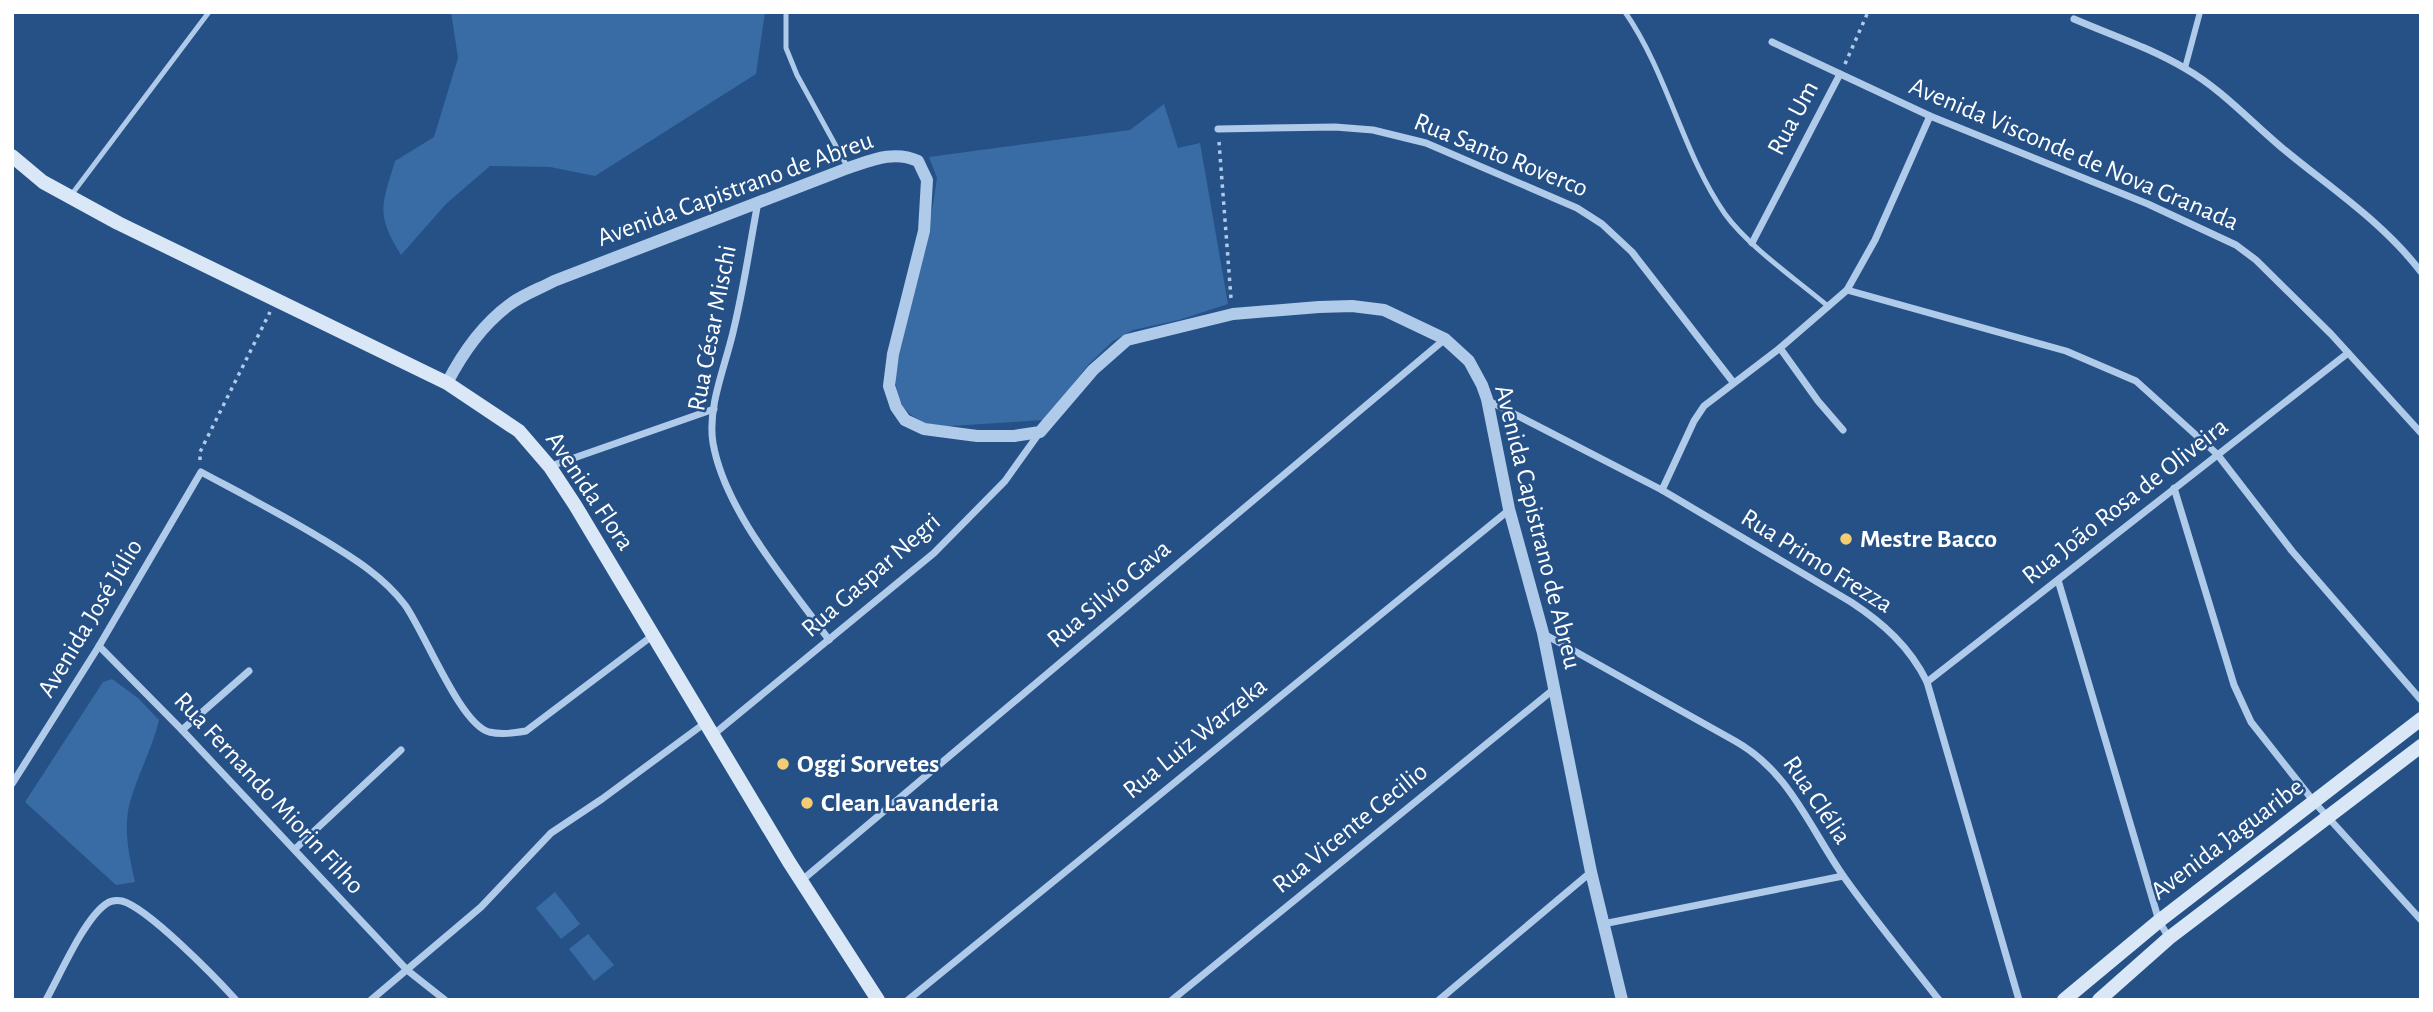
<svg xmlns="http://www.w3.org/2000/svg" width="2433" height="1012" font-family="'Alegreya Sans',sans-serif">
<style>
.green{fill:#396ba4}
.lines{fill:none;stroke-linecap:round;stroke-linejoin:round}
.path{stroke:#b0cae9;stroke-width:3.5;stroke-dasharray:3.5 5;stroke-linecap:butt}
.service{stroke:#b0cae9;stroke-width:5}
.pedestrian{stroke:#b0cae9;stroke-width:6}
.minor{stroke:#b0cae9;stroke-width:7}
.tertiary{stroke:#b0cae9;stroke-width:12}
.secondary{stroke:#dae7f7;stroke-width:14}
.poi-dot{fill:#f3cc74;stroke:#255187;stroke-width:2.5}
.labels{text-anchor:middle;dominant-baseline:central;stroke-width:5;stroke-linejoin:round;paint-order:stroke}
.street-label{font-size:26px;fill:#fff;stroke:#255187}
.poi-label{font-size:26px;font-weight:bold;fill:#fff;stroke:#255187;text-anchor:start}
</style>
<rect width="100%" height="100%" fill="#255187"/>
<g class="green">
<path d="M451 12H765L756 74 595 176 550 167 490 166 446 204 401 255C375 213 382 205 395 161L434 137 458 58Z"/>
<path d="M1164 104 1178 148 1200 143 1228 304 1179 320 1133 330 1113 341 1089 364 1044 420 935 427C903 416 895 401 895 368L933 205 937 178 929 157 1130 130Z"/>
<path d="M112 679 138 698 159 720C152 749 138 774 130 802 123 828 129 856 135 882L116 885 25 802 103 682Z"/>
<polygon points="555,892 580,924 561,939 536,908"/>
<polygon points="588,934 614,965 594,981 569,949"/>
</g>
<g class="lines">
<g class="path">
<polyline points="1845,64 1868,12"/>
<polyline points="1219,142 1231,298"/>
<polyline points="200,460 200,452 270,312"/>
</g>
<g class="service">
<polyline points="786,12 786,48 797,75 848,168"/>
<path d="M1625 12C1668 74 1682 152 1725 214 1749 247 1797 280 1829 307"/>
<polyline points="72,194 209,12"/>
</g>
<polyline class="pedestrian" points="2185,68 2200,12"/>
<g class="minor">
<path d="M2074 19C2111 35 2151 48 2186 69 2221 89 2250 121 2281 147 2329 187 2383 222 2421 272"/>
<polyline points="1772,42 1930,116 2148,204 2236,245 2256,260 2331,334 2421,433"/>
<polyline points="1218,129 1335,127 1373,130 1426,143 1577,208 1602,224 1632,252 1733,382"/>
<path d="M758 202C750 244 744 287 734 328 726 365 707 406 713 443 725 512 789 584 829 640"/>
<polyline points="1752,243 1840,74"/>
<polyline points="1847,290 2066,351 2136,381 2217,454 2292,551 2421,700"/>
<polyline points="1780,348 1818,401 1843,430"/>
<path d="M1487 400 1662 490 1851 602C1883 623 1910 647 1927 682L2019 1000"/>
<polyline points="551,466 714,409"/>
<polyline points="2174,488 2234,685 2251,722 2315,803 2421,920"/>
<polyline points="1662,490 1694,421 1704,406 1780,348 1847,290 1875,240 1930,116"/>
<polyline points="2058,580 2159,921 2169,938"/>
<path d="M1544 634 1735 741C1790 772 1809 827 1844 877 1874 919 1907 959 1939 1000"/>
<polyline points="99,646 182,730 407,970 445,1000"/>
<polyline points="1927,682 2348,353"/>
<polyline points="182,730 249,671"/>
<polyline points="714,734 934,553 1005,481 1040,432"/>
<path d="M12 784 99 646 201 472C242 494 283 515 322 539 353 558 383 576 405 605 425 633 460 724 489 732 502 735 514 733 526 731L652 636"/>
<polyline points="295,849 401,750"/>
<polyline points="801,881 1445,339"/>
<polyline points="1603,924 1843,876"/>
<path d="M46 1000C60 975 84 919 106 904 110 901 116 900 122 901 148 908 216 978 236 1000"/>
<polyline points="371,1000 481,907 551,833 602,799 705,723"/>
<polyline points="908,1000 1509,510"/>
<polyline points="1172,1000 1554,689"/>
<polyline points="1439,1000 1591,872"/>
</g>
<path class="tertiary" d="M447 383C462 354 482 325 509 305 522 295 539 289 554 281L848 168C872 160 894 150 918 161L927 180 924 231 893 354 889 386 896 407 905 420 924 429 977 436H1014L1040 432 1093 370 1127 340 1233 314 1319 307 1352 306 1384 310 1445 339 1469 361 1482 385 1487 399 1509 509 1543 633 1591 872 1622 1000"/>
<g class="secondary">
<polyline points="12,156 43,182 118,223 447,383 519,431 550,467 575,505 789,862 878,1000"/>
<polyline points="2064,1000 2159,921 2421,719"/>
<polyline points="2099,1000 2169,938 2421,746"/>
</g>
</g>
<g class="poi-dot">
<circle cx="1846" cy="539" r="7"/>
<circle cx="783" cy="764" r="7"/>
<circle cx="807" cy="803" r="7"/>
</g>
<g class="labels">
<g class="street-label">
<text transform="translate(1793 118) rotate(-62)">Rua Um</text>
<text transform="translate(2074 154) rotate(23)">Avenida Visconde de Nova Granada</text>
<text transform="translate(1501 155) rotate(22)">Rua Santo Roverco</text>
<text transform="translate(735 189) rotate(-20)">Avenida Capistrano de Abreu</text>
<text transform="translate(712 328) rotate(-79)">Rua César Mischi</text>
<text transform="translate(590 491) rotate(56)">Avenida Flora</text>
<text transform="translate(2125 501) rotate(-38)">Rua João Rosa de Oliveira</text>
<text transform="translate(1538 527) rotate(76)">Avenida Capistrano de Abreu</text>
<text transform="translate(1817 561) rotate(32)">Rua Primo Frezza</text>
<text transform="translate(871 575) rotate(-41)">Rua Gaspar Negri</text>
<text transform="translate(1109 594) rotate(-40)">Rua Silvio Gava</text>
<text transform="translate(90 618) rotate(-59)">Avenida José Júlio</text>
<text transform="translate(1195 738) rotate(-39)">Rua Luiz Warzeka</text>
<text transform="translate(269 793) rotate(47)">Rua Fernando Miorin Filho</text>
<text transform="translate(1817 800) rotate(56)">Rua Clélia</text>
<text transform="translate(1350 828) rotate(-39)">Rua Vicente Cecilio</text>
<text transform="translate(2227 839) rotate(-37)">Avenida Jaguaribe</text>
</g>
<g class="poi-label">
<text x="1860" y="539">Mestre Bacco</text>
<text x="797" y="764">Oggi Sorvetes</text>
<text x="821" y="803">Clean Lavanderia</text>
</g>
</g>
<rect width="2433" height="1012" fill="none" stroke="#ffffff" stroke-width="28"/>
</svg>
